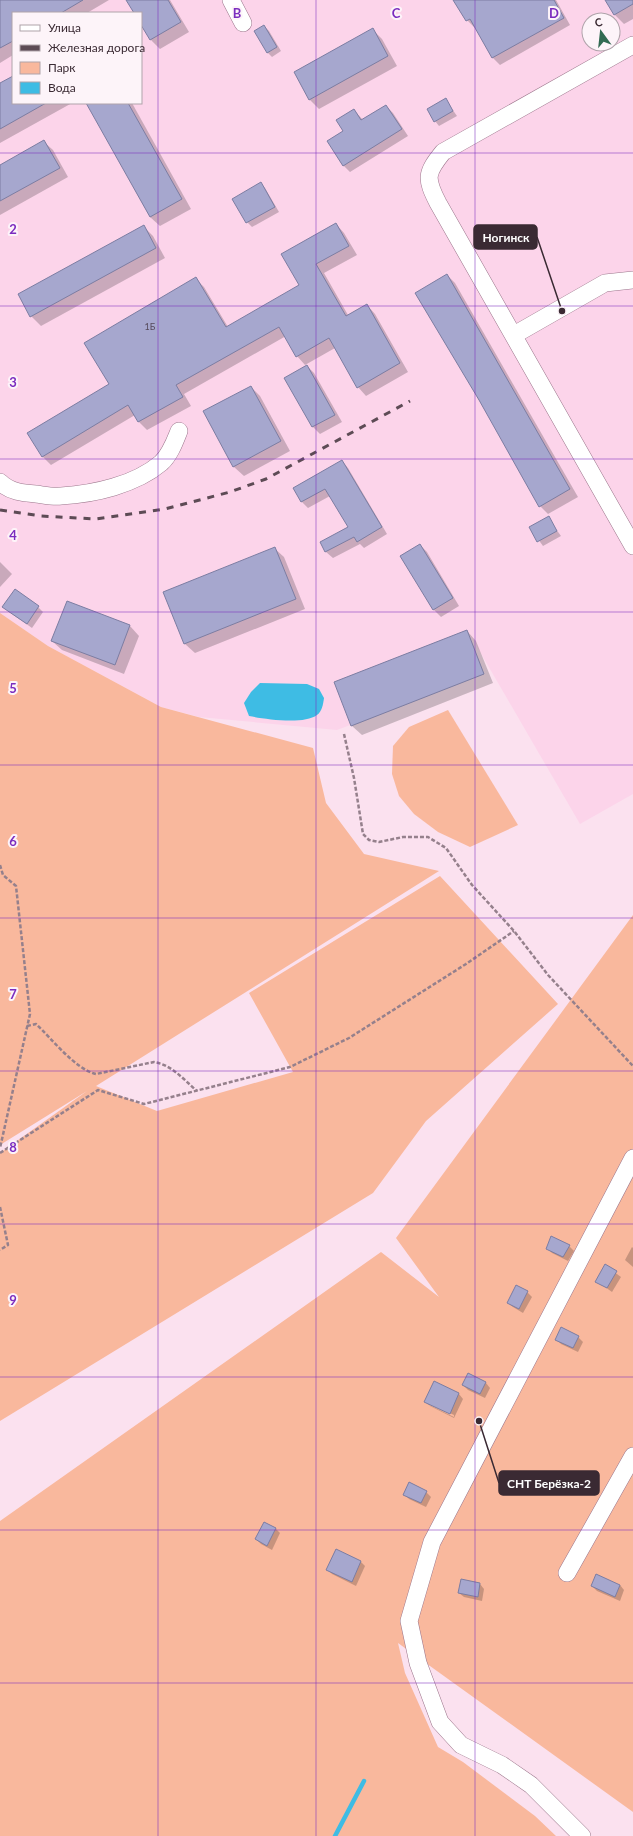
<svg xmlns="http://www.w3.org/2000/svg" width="633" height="1836" font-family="Lato,sans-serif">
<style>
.built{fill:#fcd4ea;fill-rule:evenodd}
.green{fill:#f9b89d}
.water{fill:#3ebce4}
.shadow{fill:#0003;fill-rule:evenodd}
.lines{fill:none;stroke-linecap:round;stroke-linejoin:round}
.stream{stroke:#3ebce4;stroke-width:4.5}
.building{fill:#a6a7ce;stroke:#7c7da2}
.minor-casing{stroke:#9b758b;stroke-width:18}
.path{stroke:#95808c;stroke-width:2.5;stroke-dasharray:4 2;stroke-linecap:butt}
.minor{stroke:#fff;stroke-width:17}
.rail{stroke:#5d4b55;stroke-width:3;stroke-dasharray:7 7;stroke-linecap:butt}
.grid{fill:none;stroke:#7b2cbf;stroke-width:1;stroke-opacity:0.55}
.labels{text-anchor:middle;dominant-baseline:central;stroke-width:4;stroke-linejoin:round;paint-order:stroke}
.number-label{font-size:9px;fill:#55495a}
.grid-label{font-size:13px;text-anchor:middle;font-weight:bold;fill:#7b2cbf;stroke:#fdf4f9;stroke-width:4;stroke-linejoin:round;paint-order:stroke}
.leader{fill:none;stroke:#3a2a33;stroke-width:1.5}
.callout-dot{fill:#3a2a33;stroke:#fdf4f9;stroke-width:1.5}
.callout{fill:#3a2a33;stroke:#3a2a33;stroke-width:1.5}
.callout-label{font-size:12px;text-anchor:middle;font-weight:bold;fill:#fff}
</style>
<rect width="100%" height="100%" fill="#fbe1ef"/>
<path class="built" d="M0 0H633V794L580 824 469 633 484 674 337 730 199 717 161 707 48 646 0 613ZM13 13H141V103H13ZM589 20H613V44H589Z"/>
<g class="green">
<polygon points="0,613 48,646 161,707 313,748 326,803 364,854 439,871 96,1086 157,1111 293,1072 249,993 440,876 558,1004 426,1121 373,1193 0,1421 0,1153 87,1091 0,1145"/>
<polygon points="448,710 518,825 470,847 438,832 414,814 399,796 392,774 393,746 409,727"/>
<polygon points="633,915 633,1812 398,1643 405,1673 438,1747 463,1762 535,1816 556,1836 0,1836 0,1521 381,1252 439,1297 396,1238"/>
</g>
<path class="water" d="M260 683 307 684 319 689 324 698C323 705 322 711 317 715 304 725 264 719 249 716L244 703 251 692Z"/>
<g class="shadow">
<polygon points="5,0 109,0 87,13 13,13 13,55 0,63 0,3"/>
<polygon points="127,0 170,0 189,32 160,49 151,40 141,23 141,13 135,13"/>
<polygon points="455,0 556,0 570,25 500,65 493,58 475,27 474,27 467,20"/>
<polygon points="606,0 633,0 633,19 624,24 615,15"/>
<polygon points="264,26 269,31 281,51 272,57 267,52"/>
<polygon points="373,30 382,39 397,66 319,109 310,100 295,73"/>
<polygon points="13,77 13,103 72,103 0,143 0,84"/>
<polygon points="445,99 457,116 439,126 435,121"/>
<polygon points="88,103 132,103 191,209 160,226 150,217"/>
<polygon points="386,106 393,113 408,136 350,172 343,165 344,131 354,110 363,120"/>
<polygon points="44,142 53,150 68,177 0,215 0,166"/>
<polygon points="260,183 265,188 279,212 252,227 247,222"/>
<polygon points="336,224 344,233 357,255 324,273 348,315 367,305 375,314 408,372 366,396 358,387 335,348 305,365 297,356 286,336 184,394 191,406 147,430 139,422 135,415 51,465 42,456 110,384 195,278 204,287 228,327 300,286"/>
<polygon points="144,227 153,236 165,258 41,326 31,316"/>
<polygon points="447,275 455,283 578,497 548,514 540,506"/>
<polygon points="307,366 314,373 342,422 320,434 313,427 285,378"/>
<polygon points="251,387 260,396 290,451 244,476 234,467 204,412"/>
<polygon points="342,461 348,468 387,534 364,548 360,544 333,558 326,552 321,542 350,527 330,496 308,508 302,502 294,489"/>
<polygon points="548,518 561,536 543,546 530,528"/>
<polygon points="420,545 427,552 459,606 441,617 434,610 401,556"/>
<polygon points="274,548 284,557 305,609 195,653 185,644 164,592"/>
<polygon points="0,562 12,574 0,587"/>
<polygon points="67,602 130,626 139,636 124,674 62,650 52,641"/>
<polygon points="38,607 43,612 32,628 8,611"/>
<polygon points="467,631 476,641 493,683 362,735 352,726 335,683"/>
<polygon points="569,1246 574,1251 568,1261 552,1253 547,1248"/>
<polygon points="632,1247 633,1248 633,1267 625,1260"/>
<polygon points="606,1266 621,1277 612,1292 597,1281"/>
<polygon points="527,1292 532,1297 523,1313 513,1307 508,1303"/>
<polygon points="578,1337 583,1342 578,1352 561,1344 556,1339"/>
<polygon points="469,1375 486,1383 490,1388 485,1398 468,1390 463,1385"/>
<path d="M434 1382 459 1394 463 1399 454 1418 430 1406 425 1402ZM429 1403 454 1415V1417L429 1405Z"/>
<polygon points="426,1492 431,1497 426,1507 409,1499 404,1494"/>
<polygon points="276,1529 280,1533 272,1550 261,1544 256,1539"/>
<polygon points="336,1550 361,1562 365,1566 356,1586 332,1574 327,1569"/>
<polygon points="480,1584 484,1589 482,1601 464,1597 459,1593"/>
<polygon points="620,1585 624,1590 620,1601 597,1591 592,1586"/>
</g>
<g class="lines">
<polyline class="stream" points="335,1836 364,1781"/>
</g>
<g class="building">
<polygon points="0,0 83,0 61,13 13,13 13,41 0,48"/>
<polygon points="126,0 168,0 181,22 150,40 141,25 141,13 134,13"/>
<polygon points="453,0 554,0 564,18 492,58 470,19 466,21"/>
<polygon points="605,0 633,0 633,4 614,15"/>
<polygon points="264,25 277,47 267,53 254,31"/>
<polygon points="373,28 388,56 309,100 294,72"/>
<polygon points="13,76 13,103 46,103 0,129 0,83"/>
<polygon points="446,98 453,111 434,122 427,109"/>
<polygon points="86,103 128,103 182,199 150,217"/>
<polygon points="386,105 402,129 343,166 327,141 343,131 336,120 354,109 361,120"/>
<polygon points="44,140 60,168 0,201 0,165"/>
<polygon points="261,182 275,207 246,223 232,199"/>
<polygon points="336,223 349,246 316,264 346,316 367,304 400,363 357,388 329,338 296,357 279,327 176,385 183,397 138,422 128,405 42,457 27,433 109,384 84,343 196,277 226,327 299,285 281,254"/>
<polygon points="144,225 156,248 30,317 18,294"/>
<polygon points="447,274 570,489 539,507 479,400 415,293"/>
<polygon points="307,365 335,415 312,427 284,378"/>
<polygon points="251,386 281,441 233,467 203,411"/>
<polygon points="342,460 382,527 357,542 354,537 325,552 320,542 348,527 325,489 301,502 293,488"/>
<polygon points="549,516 557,531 537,542 529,527"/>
<polygon points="420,544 453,598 433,610 400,556"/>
<polygon points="275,547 296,599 184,644 163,592"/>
<polygon points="15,589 39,606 27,624 2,607"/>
<polygon points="67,601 130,625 115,665 51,641"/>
<polygon points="467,630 484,674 351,726 334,682"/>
<polygon points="551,1236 570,1245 563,1257 546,1249"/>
<polygon points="605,1264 617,1271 607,1288 595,1282"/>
<polygon points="516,1285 528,1291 519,1309 507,1303"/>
<polygon points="561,1327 579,1336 573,1348 555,1340"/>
<polygon points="468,1373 486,1382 480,1394 462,1385"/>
<polygon points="434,1381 459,1393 450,1414 424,1402"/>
<polygon points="409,1482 427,1491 421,1503 403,1495"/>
<polygon points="264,1522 276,1528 267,1546 255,1539"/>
<polygon points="336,1549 361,1561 352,1582 326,1570"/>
<polygon points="596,1574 620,1585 615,1597 591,1586"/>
<polygon points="461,1579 480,1583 478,1597 458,1593"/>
</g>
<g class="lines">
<g class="minor-casing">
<g id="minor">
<polyline points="231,0 243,23"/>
<path d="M633 45 443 152C426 173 425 178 438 203L633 546"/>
<polyline points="514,335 605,283 633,280"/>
<path d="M0 482C10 492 23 493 36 494 44 495 53 497 61 496 94 494 135 485 161 463 170 455 175 441 179 431"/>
<polyline points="567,1573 633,1456"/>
<polyline points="582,1836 531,1785 502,1765 461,1745 440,1722 418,1663 409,1621 432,1542 633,1158"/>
</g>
</g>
<g class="path">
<polyline points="344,734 354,778 363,834 369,840 379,842 403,837 428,837 446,848 472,885 514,931 548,975 633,1066"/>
<polyline points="0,865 3,875 16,886 30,1014 0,1148"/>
<path d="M27 1026 36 1024C52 1039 75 1069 96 1074L154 1062C172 1065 183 1079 197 1091"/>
<polyline points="0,1153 98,1090 144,1104 290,1067 349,1038 466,964 514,931"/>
<polyline points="0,1207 8,1245 0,1250"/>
</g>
<use href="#minor" class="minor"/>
<polyline class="rail" points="0,510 41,516 96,519 165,509 230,492 266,479 410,401"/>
</g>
<path class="grid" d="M158 0V1836M316 0V1836M475 0V1836M0 153H633M0 306H633M0 459H633M0 612H633M0 765H633M0 918H633M0 1071H633M0 1224H633M0 1377H633M0 1530H633M0 1683H633"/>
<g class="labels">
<g class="number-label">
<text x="150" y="326">1Б</text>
</g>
</g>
<g class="grid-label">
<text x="237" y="18">B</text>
<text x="396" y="18">C</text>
<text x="554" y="18">D</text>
<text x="13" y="234">2</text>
<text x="13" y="387">3</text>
<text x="13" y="540">4</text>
<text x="13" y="693">5</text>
<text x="13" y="846">6</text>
<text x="13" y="999">7</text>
<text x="13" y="1152">8</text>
<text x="13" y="1305">9</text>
</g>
<path class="leader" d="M562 311L537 237M479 1421L499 1483"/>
<g class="callout-dot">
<circle cx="562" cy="311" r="4"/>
<circle cx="479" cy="1421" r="4"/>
</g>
<g class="callout">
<rect x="474" y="225" width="63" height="24" rx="4"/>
<rect x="499" y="1471" width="100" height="24" rx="4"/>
</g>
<g class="callout-label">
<text x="506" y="242">Ногинск</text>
<text x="549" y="1488">СНТ Берёзка-2</text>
</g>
<rect x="12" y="12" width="130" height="92" fill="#fdf4f9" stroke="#afa3aa"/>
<rect x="20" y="25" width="20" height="6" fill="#ffffff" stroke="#afa3aa"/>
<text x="48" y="32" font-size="12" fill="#3a2a33">Улица</text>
<rect x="20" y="45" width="20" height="6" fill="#5d4b55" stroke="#afa3aa"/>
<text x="48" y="52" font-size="12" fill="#3a2a33">Железная дорога</text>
<rect x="20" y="62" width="20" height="12" fill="#f9b89d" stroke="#afa3aa"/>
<text x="48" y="72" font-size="12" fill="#3a2a33">Парк</text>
<rect x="20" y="82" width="20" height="12" fill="#3ebce4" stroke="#afa3aa"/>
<text x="48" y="92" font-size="12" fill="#3a2a33">Вода</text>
<g transform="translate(601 32) rotate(345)"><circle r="19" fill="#fdf4f9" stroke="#afa3aa"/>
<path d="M0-3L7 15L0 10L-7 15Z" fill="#326b53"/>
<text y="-6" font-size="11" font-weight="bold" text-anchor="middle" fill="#3a2a33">С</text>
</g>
</svg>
